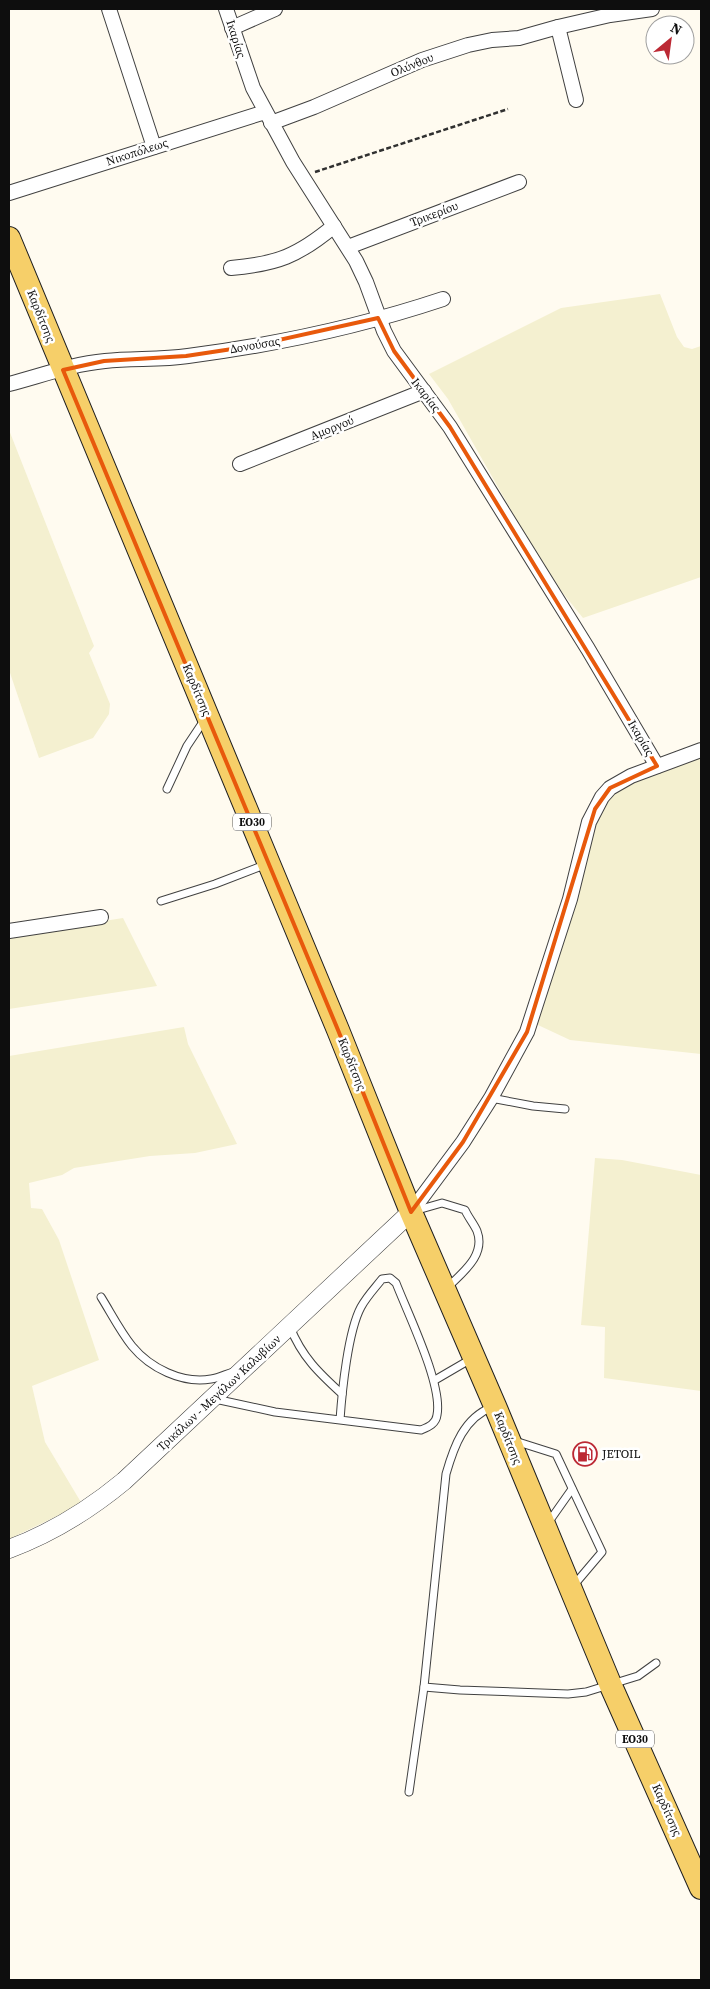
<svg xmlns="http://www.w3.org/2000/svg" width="710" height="1989" font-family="'Source Serif 4',serif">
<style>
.farmland{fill:#f4f0d0}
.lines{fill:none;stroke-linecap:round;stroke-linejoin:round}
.service-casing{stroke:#414141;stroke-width:9}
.minor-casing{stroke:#414141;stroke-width:16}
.tertiary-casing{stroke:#414141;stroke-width:19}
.primary-casing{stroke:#1f1f1f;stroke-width:24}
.path{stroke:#303030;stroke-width:2.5;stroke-dasharray:5 2.5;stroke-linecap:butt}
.service{stroke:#fff;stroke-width:7}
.minor{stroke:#fff;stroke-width:14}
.tertiary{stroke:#fff;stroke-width:18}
.primary{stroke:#f6cf69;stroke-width:22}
.marked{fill:none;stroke:#e8590c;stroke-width:4;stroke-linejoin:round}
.labels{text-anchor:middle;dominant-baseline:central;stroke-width:5;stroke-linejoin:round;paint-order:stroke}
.shield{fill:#fff;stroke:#565656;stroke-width:1}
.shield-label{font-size:11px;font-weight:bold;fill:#0e0e0e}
.street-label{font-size:12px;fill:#0e0e0e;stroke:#fff}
.poi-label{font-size:12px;fill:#0e0e0e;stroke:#fff;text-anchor:start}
</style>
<rect width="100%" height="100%" fill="#fffbf0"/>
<g class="farmland">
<polygon points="660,294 677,337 684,347 692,349 701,346 701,577 583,618 562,592 520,526 448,399 429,374 561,308"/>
<polygon points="9,430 94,646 89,653 110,704 109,714 93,738 39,758 9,670"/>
<polygon points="701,755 701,1054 570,1040 538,1025 536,1021 593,827 609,797 633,781"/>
<polygon points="123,918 157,986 9,1009 9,936"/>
<polygon points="184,1027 188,1044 237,1144 195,1153 150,1156 74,1168 62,1175 29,1183 31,1208 42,1209 59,1240 99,1360 32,1386 45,1442 82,1504 9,1539 9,1056"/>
<polygon points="595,1158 622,1160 701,1175 701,1391 604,1378 605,1327 581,1325"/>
</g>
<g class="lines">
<g class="service-casing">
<g id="service">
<polyline points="167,789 187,746 205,719"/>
<polyline points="161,901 215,884 267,864"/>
<polyline points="491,1098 533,1106 565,1109"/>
<path d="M414 1211 442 1203 465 1210C468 1217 474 1224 477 1231 486 1255 463 1272 448 1287"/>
<path d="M101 1297C111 1313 120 1331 132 1346 150 1368 182 1384 211 1379 219 1378 226 1374 233 1372"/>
<path d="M290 1327C302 1357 319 1373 342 1394"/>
<polyline points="435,1380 471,1359"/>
<path d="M215 1399 275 1412 421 1430C428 1427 436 1424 437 1415 443 1385 408 1314 396 1283L390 1278 382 1279C375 1288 367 1296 361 1307 348 1331 342 1391 340 1420"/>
<polyline points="515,1441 556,1454 602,1552 574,1585"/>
<polyline points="548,1523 572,1489"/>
<polyline points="424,1687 460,1690 568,1694 586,1692 638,1676 656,1663"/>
<path d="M409 1792 424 1687 446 1474C454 1446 464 1418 492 1407"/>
</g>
</g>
<g class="minor-casing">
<g id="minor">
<polyline points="109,9 154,147"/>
<polyline points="226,9 253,88 293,162 356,261 366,282 384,331 394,351 450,427 588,649 657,766"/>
<polyline points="558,27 576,100"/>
<polyline points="232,28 275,9"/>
<polyline points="271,123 314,107 422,60 468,45 492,40 519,38 558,27 610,15 652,9"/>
<polyline points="9,193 265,112"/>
<polyline points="348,247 519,182"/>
<path d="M231 268C277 264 298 256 334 226"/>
<path d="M9 384C40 376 72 364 105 361 132 358 160 360 188 356 273 345 362 326 443 299"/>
<polyline points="240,464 424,391"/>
<polyline points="9,931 101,917"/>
<polyline points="411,1212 463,1142 491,1098 527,1032 570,899 589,822 602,797 610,788 631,776 701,750"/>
</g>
</g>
<g class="tertiary-casing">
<path id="tertiary" d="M9 1549C52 1533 89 1510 124 1481L411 1212"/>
</g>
<g class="primary-casing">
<polyline id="primary" points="9,238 338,1030 411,1212 495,1406 611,1686 701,1888"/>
</g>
<polyline class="path" points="315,172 508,109"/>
<use href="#service" class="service"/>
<use href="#minor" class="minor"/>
<use href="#tertiary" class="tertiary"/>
<use href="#primary" class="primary"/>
</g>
<path class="marked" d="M378 318 394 351 450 427 657 766 610 788 595 809 527 1032 463 1142 411 1212 338 1030 63 370 104 361 186 356 252 346Z"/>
<defs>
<g id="fuel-ring" transform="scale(1.25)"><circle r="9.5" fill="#fff" stroke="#bc2934" stroke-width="1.5"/><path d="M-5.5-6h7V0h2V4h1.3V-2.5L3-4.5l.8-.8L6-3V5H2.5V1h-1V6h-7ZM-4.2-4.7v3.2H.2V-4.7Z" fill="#bc2934"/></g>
</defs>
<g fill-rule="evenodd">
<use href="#fuel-ring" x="585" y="1454"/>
</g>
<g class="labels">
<g class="shield">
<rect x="233" y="813.5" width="38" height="17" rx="4"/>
<rect x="616" y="1730.5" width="38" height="17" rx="4"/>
</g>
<g class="shield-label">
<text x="252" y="822">ΕΟ30</text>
<text x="635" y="1739">ΕΟ30</text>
</g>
<g class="street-label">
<text transform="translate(236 39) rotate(72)">Ικαρίας</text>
<text transform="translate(412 65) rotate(-22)">Ολύνθου</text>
<text transform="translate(137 152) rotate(-18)">Νικοπόλεως</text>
<text transform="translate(434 214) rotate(-21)">Τρικερίου</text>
<text transform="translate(41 316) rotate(68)">Καρδίτσης</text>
<text transform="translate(255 345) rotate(-10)">Δονούσας</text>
<text transform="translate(426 395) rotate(52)">Ικαρίας</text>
<text transform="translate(332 428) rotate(-22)">Αμοργού</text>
<text transform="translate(197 690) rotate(67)">Καρδίτσης</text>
<text transform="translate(641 738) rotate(59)">Ικαρίας</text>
<text transform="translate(352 1064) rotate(68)">Καρδίτσης</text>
<text transform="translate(219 1393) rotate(-43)">Τρικάλων - Μεγάλων Καλυβίων</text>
<text transform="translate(508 1438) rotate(68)">Καρδίτσης</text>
<text transform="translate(667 1810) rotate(66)">Καρδίτσης</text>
</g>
<g class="poi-label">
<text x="602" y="1454">JETOIL</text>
</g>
</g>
<rect width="710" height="1989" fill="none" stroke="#0e0e0e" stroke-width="20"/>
<g transform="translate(670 40) rotate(29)"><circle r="24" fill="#ffffff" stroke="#9f9f9f"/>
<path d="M0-4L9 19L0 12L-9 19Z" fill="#bc2934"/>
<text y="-8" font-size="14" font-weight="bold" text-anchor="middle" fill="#0e0e0e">N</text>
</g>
</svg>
